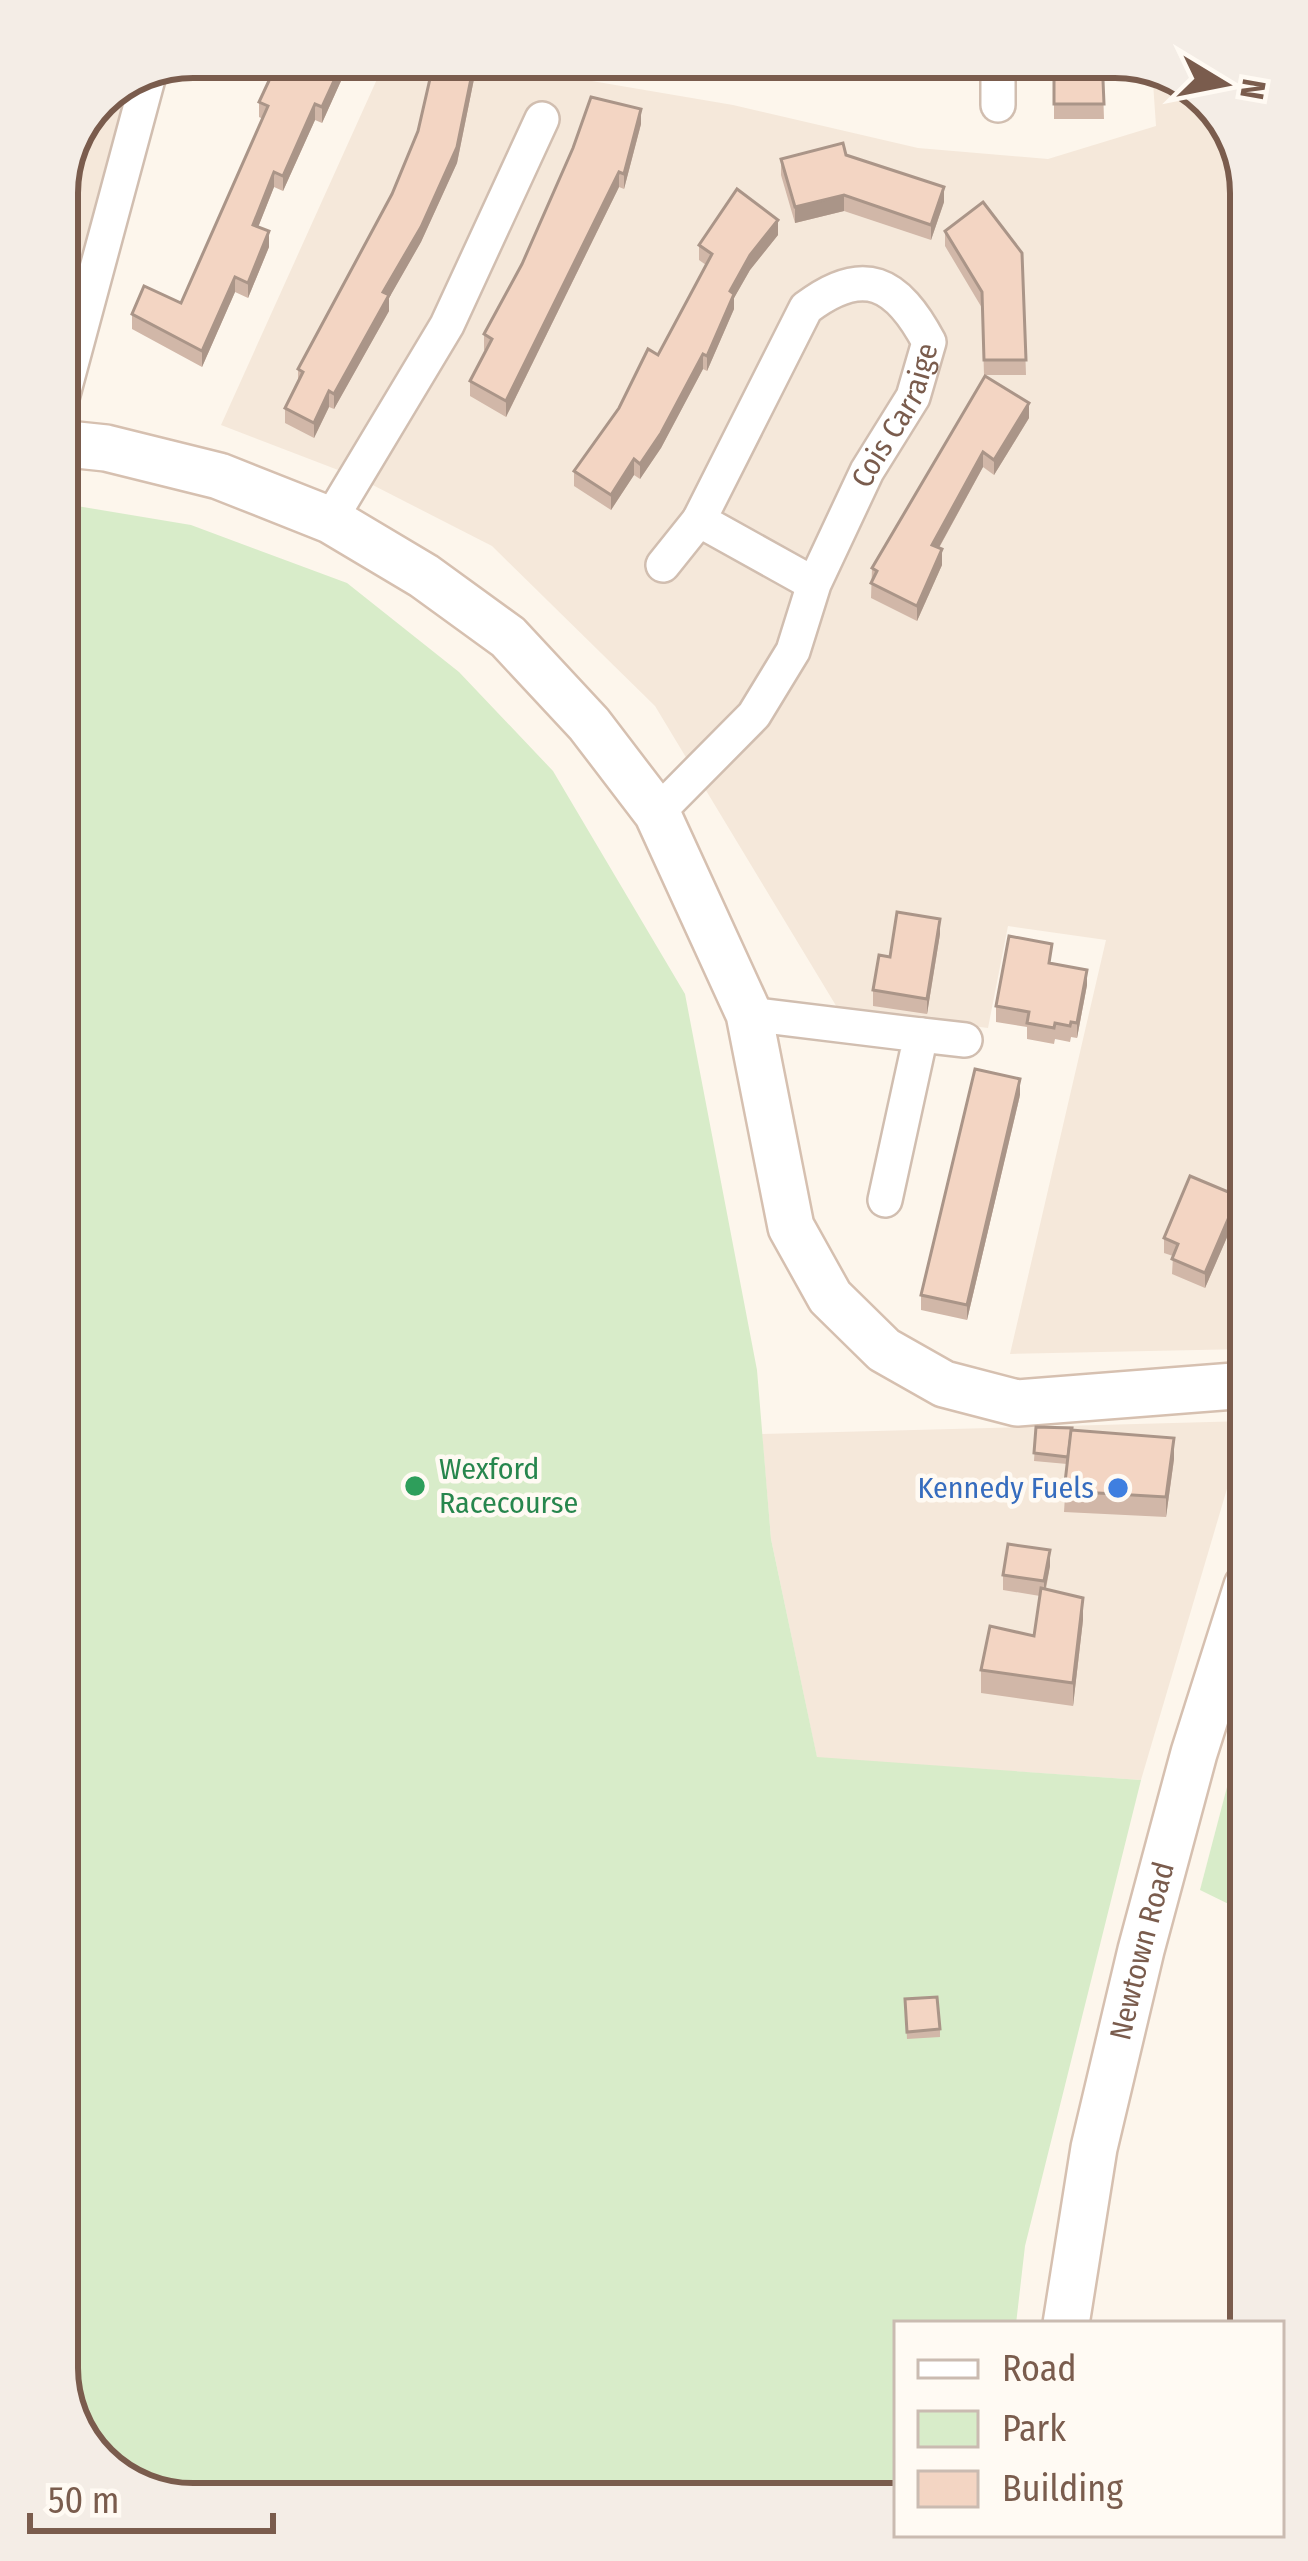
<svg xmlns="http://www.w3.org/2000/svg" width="1308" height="2561" font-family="'Fira Sans Condensed',sans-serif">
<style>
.residential{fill:#f5e8da}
.green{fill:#d8ecc9}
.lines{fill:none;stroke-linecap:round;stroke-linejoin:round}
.street-casing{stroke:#d1beb0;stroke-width:38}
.secondary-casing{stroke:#d6c0b0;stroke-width:50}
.street{stroke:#fff;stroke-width:33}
.secondary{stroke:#fff;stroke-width:45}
.wall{fill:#d1b7a8}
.shaded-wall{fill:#aa9588}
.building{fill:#f3d5c3;stroke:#aa9588;stroke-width:3}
.leisure-dot{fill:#2e9e5b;stroke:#fffaf3;stroke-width:4.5}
.shop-dot{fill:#3f7fe0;stroke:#fffaf3;stroke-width:4.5}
.labels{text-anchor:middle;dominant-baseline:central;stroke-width:9;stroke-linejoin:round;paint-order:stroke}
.street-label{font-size:30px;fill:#7a5c4d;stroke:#fffaf3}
.leisure-label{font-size:30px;fill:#27864d;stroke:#fffaf3;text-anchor:start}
.shop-label{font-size:30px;fill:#366cbe;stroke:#fffaf3;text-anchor:end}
.rim{fill:none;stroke:#7a5c4d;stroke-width:6}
</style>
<rect width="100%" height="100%" fill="#fdf6ec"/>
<g class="residential">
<polygon points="193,57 214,57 152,79 83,388 58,386 57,185 97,96"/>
<polygon points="387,57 451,57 733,105 918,148 1048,159 1156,126 1152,68 1197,85 1241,142 1246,1349 1010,1354 1106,940 1008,926 988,1028 838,1009 655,706 492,546 359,478 221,425"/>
<polygon points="1247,1421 1141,1780 817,1758 771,1539 762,1434"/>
</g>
<g class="green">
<polygon points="59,503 191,525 347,583 459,672 553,771 685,994 757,1370 771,1539 817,1757 1141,1780 1025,2246 1016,2324 897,2324 897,2497 184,2504 111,2476 67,2419"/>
<polygon points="1248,1707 1249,1914 1200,1890"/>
</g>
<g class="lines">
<g class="street-casing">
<g id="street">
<polyline points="998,57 998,105"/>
<polyline points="58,413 149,75"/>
<polyline points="330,520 447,325 542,119"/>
<polyline points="663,565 699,520"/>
<path id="s1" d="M657 813 754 715 793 651 814 584 867 471 913 397 929 342C897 282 864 264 806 308L699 520 814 584"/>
<polyline points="749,1014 921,1035 885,1200"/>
<polyline points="921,1035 965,1040"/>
</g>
</g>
<g class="secondary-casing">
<g id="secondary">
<polyline points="58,443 106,448 219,476 330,520 424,576 508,637 589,724 657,813 749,1014 791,1227 830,1297 884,1350 944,1384 1017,1403 1247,1385"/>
<path id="s2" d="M1066 2324 1094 2148 1141 1950 1194 1753 1247 1586"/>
</g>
</g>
<use href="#street" class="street"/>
<use href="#secondary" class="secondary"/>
</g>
<g class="wall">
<polygon points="740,57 779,57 778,64"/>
<polygon points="845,57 924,57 921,72"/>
<polygon points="1054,57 1102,57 1104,119 1054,119"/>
<polygon points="345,72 322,123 315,120 283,191 274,187 258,227 269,247 248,298 235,292 202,367 132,329 132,314 181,303 263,119 259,117 259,102"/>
<polygon points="474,79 457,163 421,242 389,298 389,311 334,409 329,407 314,438 285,423 285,408 298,383 298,369"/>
<polygon points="641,124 624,189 619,187 506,417 470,396 470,381 486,351 484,350 484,334 522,264 573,148"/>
<polygon points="846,155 944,202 931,240 844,211 795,223 781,175 781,159"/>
<polygon points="945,231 1022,253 1026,375 984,375 982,308 945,246"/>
<polygon points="778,235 750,270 734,298 734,309 707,371 703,369 661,448 640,479 634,475 611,510 574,486 574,471 658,355 706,265 699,260 699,245"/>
<polygon points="985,376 1029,418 994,475 983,467 939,548 942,565 917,621 871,598 872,568"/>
<polygon points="940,934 927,1014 873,1006 873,990 890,957"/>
<polygon points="1051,963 1087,985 1077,1038 1071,1037 1070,1042 1055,1039 1054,1044 1027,1039 1027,1027 996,1022 996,1006"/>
<polygon points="1245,1004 1245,1081 1229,1077 1229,1062"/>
<polygon points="1020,1095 967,1320 921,1310 921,1295"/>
<polygon points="1238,1212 1205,1288 1172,1274 1173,1256 1164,1253 1164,1238"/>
<polygon points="1036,1427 1072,1430 1174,1459 1166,1517 1064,1512 1067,1464 1034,1461"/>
<polygon points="1050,1566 1046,1589 1083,1620 1073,1706 981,1693 981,1670 1034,1636 1040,1596 1003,1590 1003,1575"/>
<polygon points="905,1999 940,2029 940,2037 907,2039"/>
</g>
<g class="shaded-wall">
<polygon points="345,57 345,72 322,123 322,107"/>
<polygon points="474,64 474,79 457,163 421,242 389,298 389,311 334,409 334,394 383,292"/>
<polygon points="315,104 315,120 283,191 283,176"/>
<polygon points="641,109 641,124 624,189 624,174"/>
<polygon points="274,172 274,187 253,240 253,225"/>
<polygon points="619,172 619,187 506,417 506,401"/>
<polygon points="944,187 944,202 931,240 931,225"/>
<polygon points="844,195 844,211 795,223 795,207"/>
<polygon points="778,220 778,235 750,270 734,298 734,309 707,371 707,356 730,291 750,255"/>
<polygon points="269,231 269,247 248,298 248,283"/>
<polygon points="235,277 235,292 202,367 202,351"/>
<polygon points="703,354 703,369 661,448 640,479 640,464"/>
<polygon points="329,391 329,407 314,438 314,423"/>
<polygon points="1029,403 1029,418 994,475 994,460"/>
<polygon points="983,452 983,467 932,560 932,545"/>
<polygon points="634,459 634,475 611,510 611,495"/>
<polygon points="942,549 942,565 917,621 917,606"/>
<polygon points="940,919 940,934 927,1014 927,999"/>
<polygon points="1087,970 1087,985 1077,1038 1077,1023"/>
<polygon points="1020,1079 1020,1095 967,1320 967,1305"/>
<polygon points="1238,1196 1238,1212 1205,1288 1205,1273"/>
<polygon points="1174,1438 1174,1459 1166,1517 1166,1497"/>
<polygon points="1050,1550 1050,1566 1044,1596 1044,1581"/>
<polygon points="1083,1598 1083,1620 1073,1706 1073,1683"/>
</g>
<g class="building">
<polygon points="280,57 345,57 322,107 315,104 283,176 274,172 253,225 269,231 248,283 235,277 202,351 132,314 144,286 181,303 268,106 259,102"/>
<polygon points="435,57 445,57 474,64 457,147 421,227 383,292 389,295 334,394 329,391 314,423 285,408 303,372 298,369 392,194 418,131"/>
<polygon points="1054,57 1102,57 1104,104 1054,104"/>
<polygon points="591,97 641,109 624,174 619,172 506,401 470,381 492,339 484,334 522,264 573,148"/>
<polygon points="843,143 846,155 944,187 931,225 844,195 795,207 781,159"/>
<polygon points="737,189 778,220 750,255 730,291 734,294 707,356 703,354 661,433 640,464 634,459 611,495 574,471 619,408 648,349 658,355 712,254 699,245"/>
<polygon points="983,202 1022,253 1026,360 984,360 982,292 945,231"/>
<polygon points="985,376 1029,403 994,460 983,452 932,545 942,549 917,606 871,583 877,571 872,568"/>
<polygon points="897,912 940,919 927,999 873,990 879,955 890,957"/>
<polygon points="1009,936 1052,944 1049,963 1087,970 1077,1023 1071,1022 1070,1026 1055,1023 1054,1028 1027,1023 1029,1012 996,1006"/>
<polygon points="1244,1004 1245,1004 1245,1066 1229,1062"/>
<polygon points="975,1069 1020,1079 967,1305 921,1295"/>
<polygon points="1190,1176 1238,1196 1205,1273 1172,1259 1178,1244 1164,1238"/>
<polygon points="1036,1427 1072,1428 1068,1457 1034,1453"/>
<polygon points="1071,1430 1174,1438 1166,1497 1064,1491"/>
<polygon points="1008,1544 1050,1550 1044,1581 1003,1575"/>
<polygon points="1041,1588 1083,1598 1073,1683 981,1670 990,1626 1034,1636"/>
<polygon points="937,1997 940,2029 907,2032 905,1999"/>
</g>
<circle class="leisure-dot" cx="415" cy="1486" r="12"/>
<circle class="shop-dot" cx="1118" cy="1488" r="12"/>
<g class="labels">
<g class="street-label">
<text stroke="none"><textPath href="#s1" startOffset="471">Cois Carraige</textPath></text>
<text stroke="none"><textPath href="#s2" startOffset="381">Newtown Road</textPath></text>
</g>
<g class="leisure-label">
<text x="439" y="1469">Wexford<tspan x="439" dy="34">Racecourse</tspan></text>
</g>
<g class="shop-label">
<text x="1094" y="1488">Kennedy Fuels</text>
</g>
</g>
<path d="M0 0H1308V2561H0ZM193 78H1115A115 115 0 0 1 1230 193V2368A115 115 0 0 1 1115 2483H193A115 115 0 0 1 78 2368V193A115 115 0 0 1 193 78Z" fill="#f4ede6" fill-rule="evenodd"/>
<path class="rim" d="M193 78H1115A115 115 0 0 1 1230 193V2368A115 115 0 0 1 1115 2483H193A115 115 0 0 1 78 2368V193A115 115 0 0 1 193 78Z"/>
<rect x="894" y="2321" width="390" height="216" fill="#fffaf3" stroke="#cabbb1" stroke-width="3"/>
<rect x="918" y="2360" width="60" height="18" fill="#ffffff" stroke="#cabbb1" stroke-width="3"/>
<text x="1002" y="2381" font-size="36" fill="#7a5c4d">Road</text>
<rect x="918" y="2411" width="60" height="36" fill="#d8ecc9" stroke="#cabbb1" stroke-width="3"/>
<text x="1002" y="2441" font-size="36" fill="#7a5c4d">Park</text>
<rect x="918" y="2471" width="60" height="36" fill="#f3d5c3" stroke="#cabbb1" stroke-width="3"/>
<text x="1002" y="2501" font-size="36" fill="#7a5c4d">Building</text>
<g transform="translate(1224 84) rotate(100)" stroke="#fffaf3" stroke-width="9" paint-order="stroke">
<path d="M0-9L21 45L0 30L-21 45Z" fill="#7a5c4d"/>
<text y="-18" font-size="33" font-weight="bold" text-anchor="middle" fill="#7a5c4d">N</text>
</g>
<path d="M30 2513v18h243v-18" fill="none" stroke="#7a5c4d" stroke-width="6"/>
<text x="48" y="2513" font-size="36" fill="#7a5c4d" stroke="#fffaf3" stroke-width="9" paint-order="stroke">50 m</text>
</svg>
